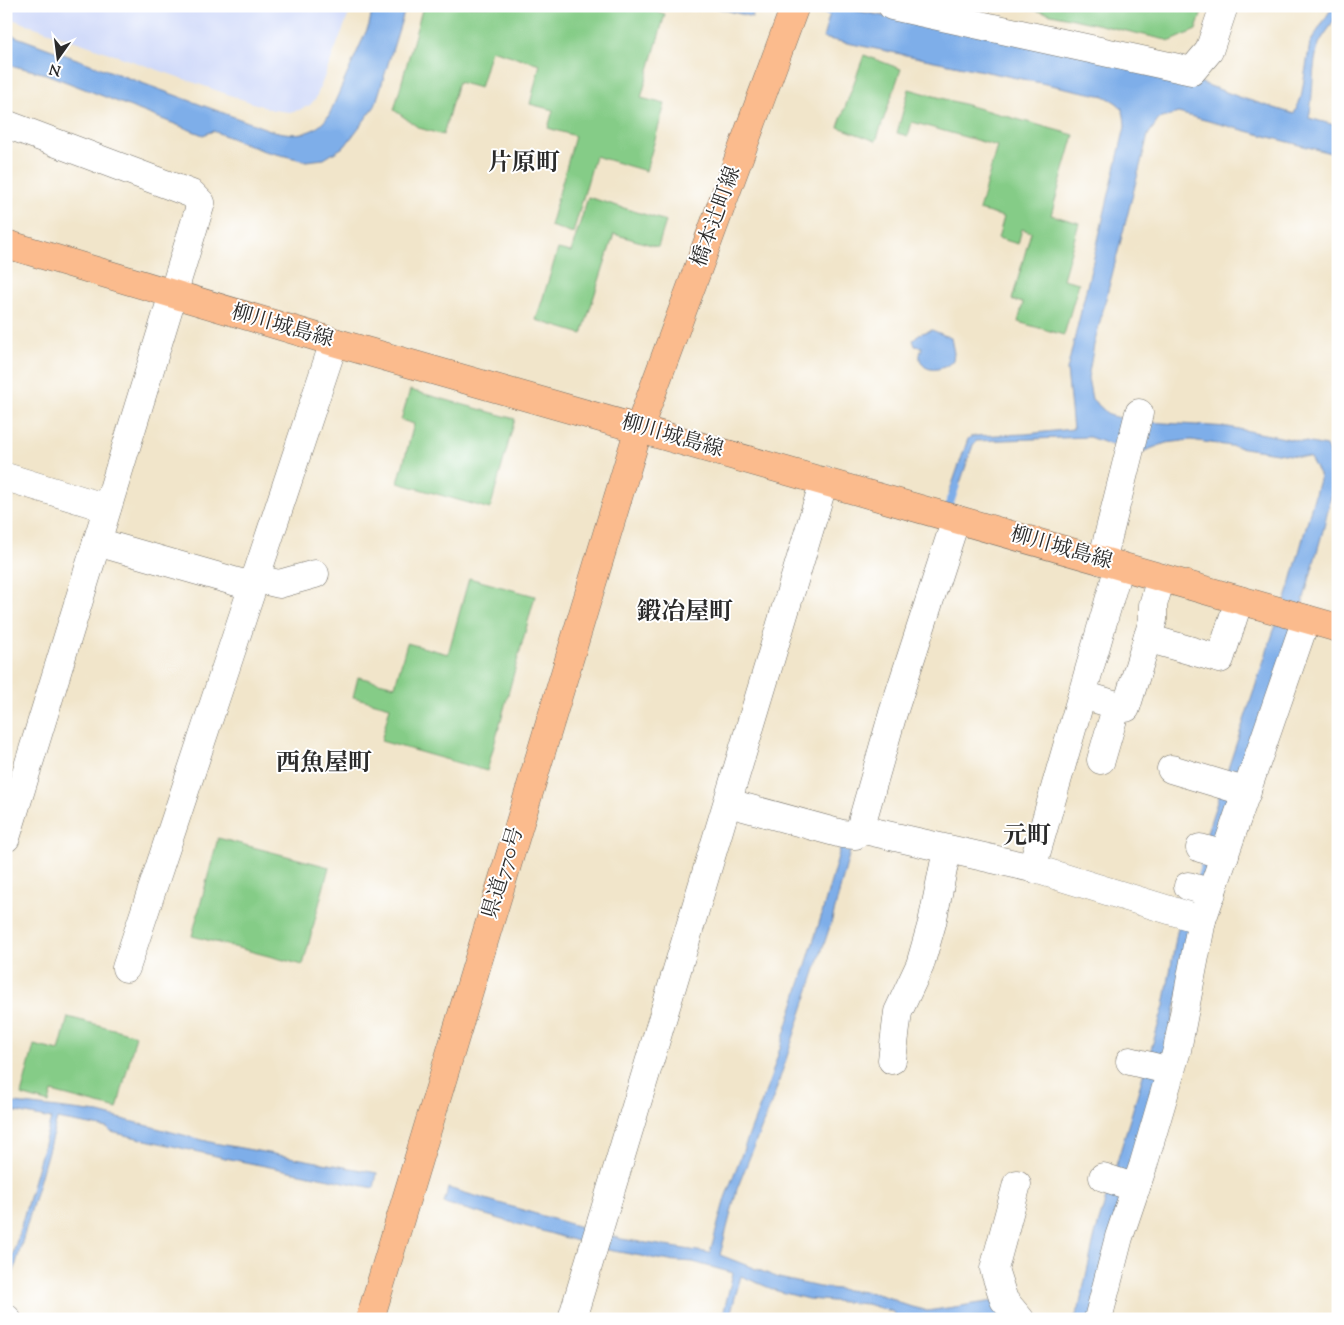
<svg xmlns="http://www.w3.org/2000/svg" width="1344" height="1325" font-family="'Sorts Mill Goudy','Noto Serif JP',serif">
<style>
.built{fill:#d0daf9}
.green{fill:#85cc87;stroke:#587c59}
.water{fill:#7eaee9;stroke:#546c8a}
.lines{fill:none;stroke-linecap:round;stroke-linejoin:round}
.stream{stroke:#7eaee9;stroke-width:8}
.minor-casing{stroke:#706c63;stroke-width:29}
.major-casing{stroke:#706c63;stroke-width:29}
.minor{stroke:#fff;stroke-width:28}
.major{stroke:#fbbb8d;stroke-width:28}
.labels{text-anchor:middle;dominant-baseline:central;stroke-width:4;stroke-linejoin:round;paint-order:stroke}
.street-label{font-size:21px;fill:#2b2b2b;stroke:#fff}
.quarter-label{font-size:24px;font-weight:bold;fill:#2b2b2b;stroke:#fff}
</style>
<rect width="100%" height="100%" fill="#fff"/>
<filter id="ink" filterUnits="userSpaceOnUse"><feTurbulence type="fractalNoise" baseFrequency=".02" numOctaves="2"/><feDisplacementMap in="SourceGraphic" scale="10" xChannelSelector="R" yChannelSelector="G"/><feConvolveMatrix kernelMatrix="1 2 1 2 8 2 1 2 1" color-interpolation-filters="sRGB"/></filter>
<filter id="wash" filterUnits="userSpaceOnUse"><feTurbulence type="fractalNoise" baseFrequency=".0096" numOctaves="4" result="noise"/><feDisplacementMap in="SourceGraphic" scale="20" xChannelSelector="R" yChannelSelector="G"/><feGaussianBlur stdDeviation="1.12" result="paint"/><feColorMatrix in="noise" values="0 0 0 0 0 0 0 0 0 0 0 0 0 0 0 0 0 1.4 0 .05"/><feComposite in="paint" operator="in"/></filter>
<g filter="url(#wash)">
<rect width="100%" height="100%" fill="#f1e5ca"/>
<polygon class="built" points="6,6 352,6 316,98 310,105 299,110 290,112 273,110 6,17"/>
<g class="green">
<polygon points="423,6 637,6 665,14 641,98 665,104 646,171 595,156 573,233 550,226 575,136 548,128 553,110 530,104 540,64 491,50 480,88 458,82 443,135 419,128 394,110"/>
<polygon points="1016,6 1204,6 1196,30 1171,41"/>
<polygon points="864,55 901,69 876,141 838,127"/>
<polygon points="909,89 1074,135 1051,215 1079,223 1063,279 1079,283 1064,335 1018,322 1023,303 1012,300 1031,232 1022,229 1018,244 998,238 1004,217 979,210 997,146 912,122 908,136 897,133"/>
<polygon points="588,197 666,221 658,247 614,234 582,334 536,320 558,249 571,252"/>
<polygon points="410,390 515,419 490,509 398,483 414,424 401,420"/>
<polygon points="469,578 535,596 487,771 381,741 390,707 353,697 358,677 395,686 407,643 448,654"/>
<polygon points="218,838 329,867 303,965 192,936"/>
<polygon points="68,1017 136,1035 117,1109 52,1092 49,1103 21,1095 34,1045 59,1051"/>
</g>
<g class="water">
<path d="M373 6H406L375 106 345 146 324 159 306 161 264 151 213 131 203 135 46 74 6 64V33L267 129C290 136 314 138 329 115L369 25Z"/>
<polygon points="710,6 755,6 752,17"/>
<path d="M832 6 1087 55 1199 82 1242 98 1294 114 1301 98 1310 43 1333 6H1338C1338 21 1325 31 1319 44 1311 67 1314 94 1309 118L1338 126V155L1178 113 1159 119 1148 135 1094 345 1088 378 1092 399 1109 415 1124 419 1148 422 1228 427 1326 446 1337 471 1324 527 1302 605 1219 844 1205 838 1273 633 1287 596 1320 476 1310 458 1191 440 1166 443 1142 452 1117 447 1089 437 976 441 973 445 956 495 949 493 968 439 972 436 1026 434 1073 429 1067 370 1125 127C1124 107 1122 105 1104 96L823 38Z"/>
<path d="M932 330 951 338 954 353 953 360C946 370 924 375 920 359 919 356 921 351 922 347L915 346 913 340 919 334Z"/>
<polygon points="853,840 832,920 773,1099 737,1189 720,1255 779,1278 819,1287 874,1293 893,1299 902,1304 927,1311 1001,1300 1007,1318 904,1319 896,1317 893,1312 867,1304 808,1299 777,1291 741,1276 729,1319 722,1319 733,1273 693,1262 663,1260 608,1250 444,1203 448,1188 621,1239 710,1253 725,1198 770,1080 821,917 842,842"/>
<polygon points="1189,896 1199,900 1164,1058 1091,1319 1070,1319 1075,1317 1079,1308 1095,1235 1164,1006 1177,932"/>
<polygon points="6,1102 99,1113 214,1143 377,1173 374,1188 225,1158 111,1132 107,1128 57,1119 6,1299 6,1279 51,1119 6,1110"/>
</g>
<g class="lines">
<g class="stream">
<polyline points="809,6 841,14"/>
<polyline points="947,512 956,485"/>
<polyline points="1199,883 1208,854"/>
</g>
</g>
</g>
<g filter="url(#ink)">
<g class="lines">
<g class="minor-casing">
<g id="minor">
<polyline points="892,6 1192,71 1209,51 1224,6"/>
<polyline points="6,124 192,194 201,203 6,838"/>
<polyline points="6,477 107,508"/>
<polyline points="97,542 251,586"/>
<polyline points="1102,561 1139,413"/>
<polyline points="254,578 279,584 315,574"/>
<polyline points="1147,638 1220,659 1239,600"/>
<polyline points="1083,695 1126,708 1153,620 1153,605 1161,578"/>
<polyline points="1101,760 1117,705"/>
<polyline points="1171,769 1247,792"/>
<polyline points="729,803 842,834 855,835 860,829 893,713 956,519"/>
<polyline points="860,829 1032,868 1202,920"/>
<polyline points="1200,848 1225,855"/>
<polyline points="1032,868 1119,566"/>
<polyline points="1188,886 1212,893"/>
<path d="M126 968C197 760 263 550 334 342"/>
<polyline points="892,1060 898,1012 920,965 932,923 947,850"/>
<polyline points="1130,1061 1171,1071"/>
<polyline points="1103,1177 1136,1188"/>
<polyline points="1017,1184 994,1269 1004,1300 1020,1319"/>
<polyline points="6,1318 7,1319"/>
<polyline points="572,1319 824,481"/>
<polyline points="1098,1319 1119,1237 1143,1166 1177,1050 1202,920 1306,619"/>
</g>
</g>
<g class="major-casing">
<g id="major">
<polyline points="6,244 334,342 1338,628"/>
<polyline points="370,1319 639,428 795,6"/>
</g>
</g>
<use href="#minor" class="minor"/>
<use href="#major" class="major"/>
</g>
</g>
<g class="labels">
<g class="street-label">
<text transform="translate(717 217) rotate(-70)">橋本辻町線</text>
<text transform="translate(282 327) rotate(16)">柳川城島線</text>
<text transform="translate(672 437) rotate(16)">柳川城島線</text>
<text transform="translate(1061 549) rotate(16)">柳川城島線</text>
<text transform="translate(504 873) rotate(-73)">県道770号</text>
</g>
<g class="quarter-label">
<text x="524" y="164">片原町</text>
<text x="685" y="613">鍛冶屋町</text>
<text x="324" y="764">西魚屋町</text>
<text x="1027" y="837">元町</text>
</g>
</g>
<rect width="1344" height="1325" fill="none" stroke="#fff" stroke-width="25"/>
<g transform="translate(58 58) rotate(194)" stroke="#ffffff" stroke-width="4" paint-order="stroke">
<path d="M0-4L9 19L0 12L-9 19Z" fill="#2b2b2b"/>
<text y="-8" font-size="14" font-weight="bold" text-anchor="middle" fill="#2b2b2b">N</text>
</g>
</svg>
